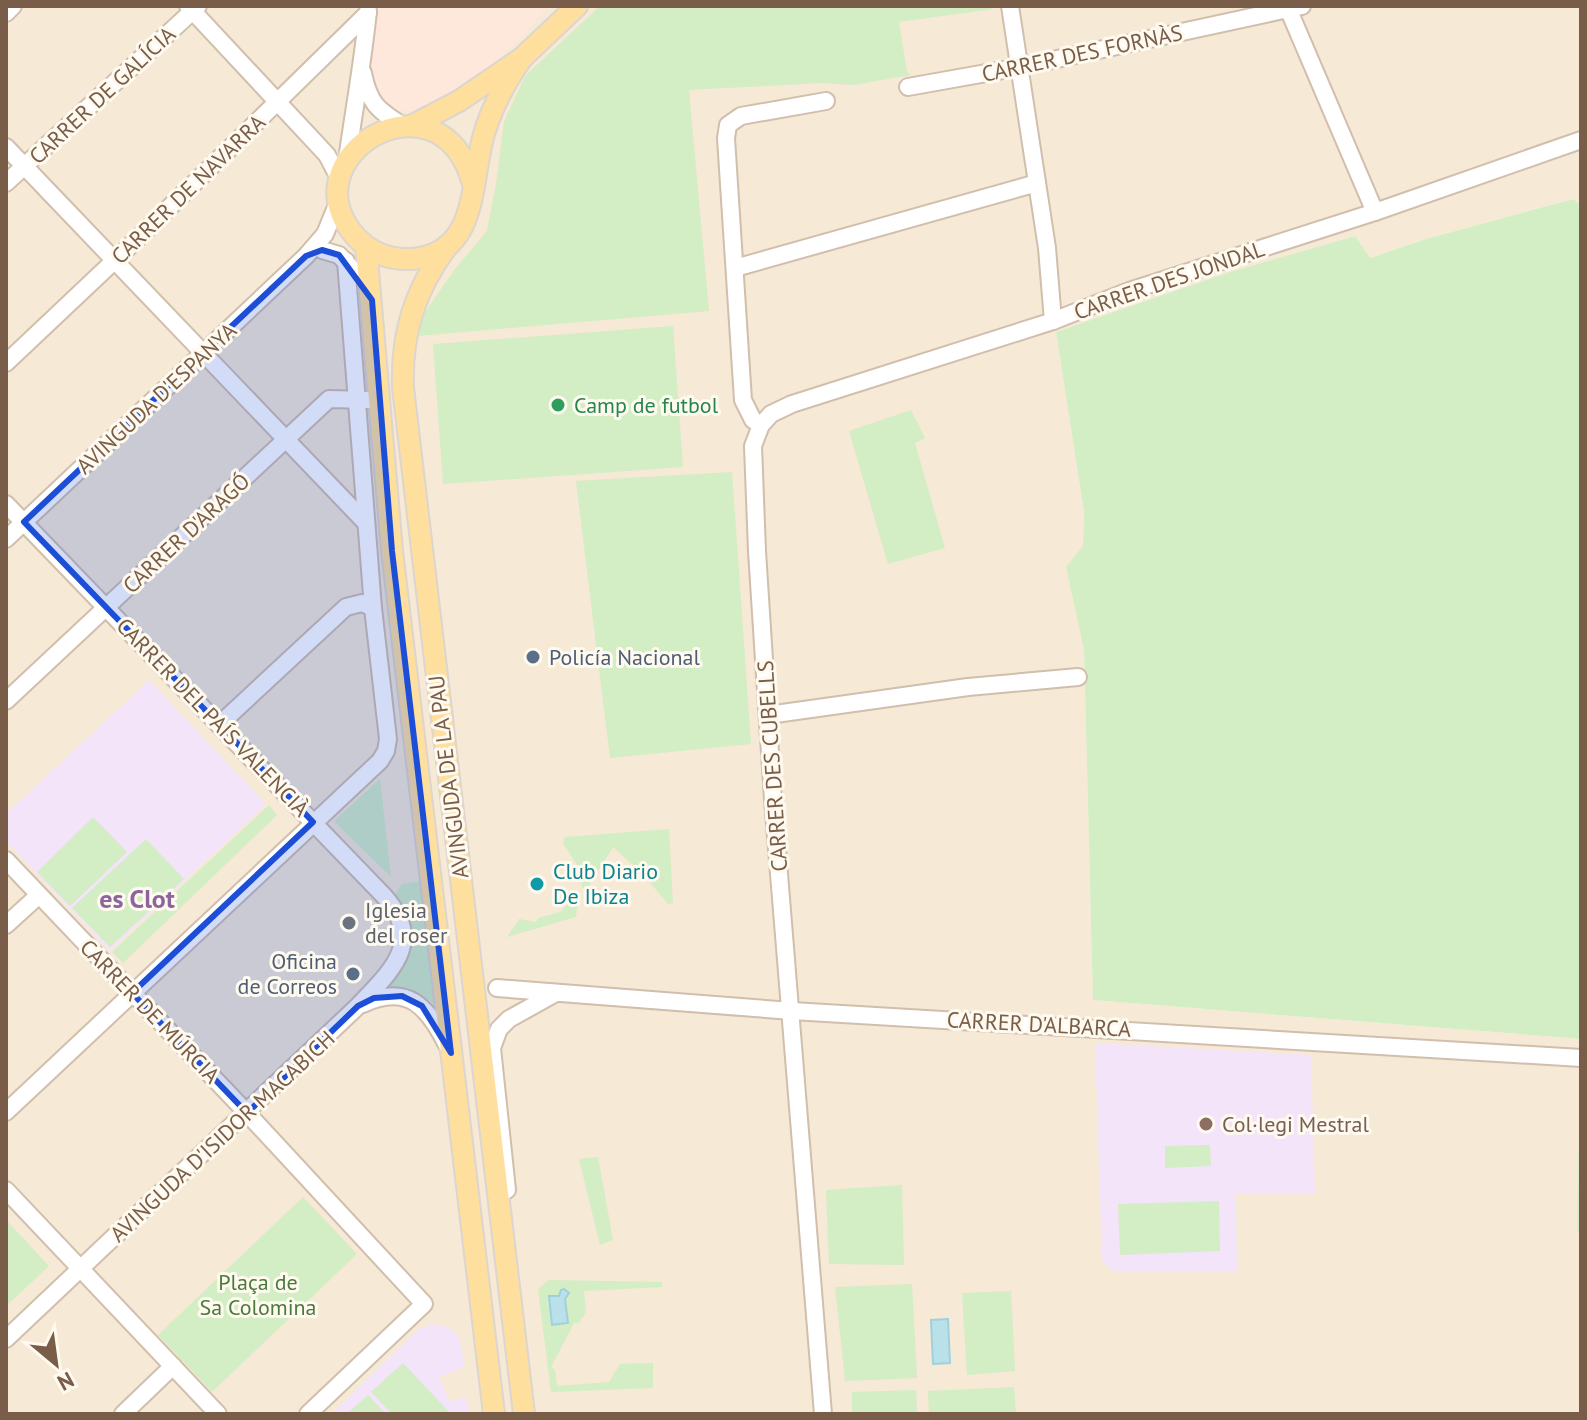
<svg xmlns="http://www.w3.org/2000/svg" width="1587" height="1420" font-family="'PT Sans',sans-serif">
<style>
.residential{fill:#f6e9d5}
.commercial{fill:#fee7db}
.education{fill:#f3e4fa}
.green{fill:#d3edc4}
.water{fill:#bae0e9;stroke:#a0d0dc;stroke-width:2}
.lines{fill:none;stroke-linecap:round;stroke-linejoin:round}
.minor-casing{stroke:#d1beac;stroke-width:20}
.major-casing{stroke:#dcd5d0;stroke-width:24}
.minor{stroke:#fff;stroke-width:16}
.major{stroke:#ffdf9d;stroke-width:20}
.marked{fill:#1d4ed8;fill-opacity:0.2;stroke:#1d4ed8;stroke-width:6;stroke-linejoin:round}
.leisure-dot{fill:#2e9e5b;stroke:#fffaef;stroke-width:3}
.service-dot{fill:#5c6f8a;stroke:#fffaef;stroke-width:3}
.culture-dot{fill:#0f9aa8;stroke:#fffaef;stroke-width:3}
.worship-dot{fill:#6b7280;stroke:#fffaef;stroke-width:3}
.education-dot{fill:#8d6e63;stroke:#fffaef;stroke-width:3}
.labels{text-anchor:middle;dominant-baseline:central;stroke-width:6;stroke-linejoin:round;paint-order:stroke}
.street-label{font-size:22px;fill:#7a5d49;stroke:#fffaef}
.leisure-label{font-size:22px;fill:#27864d;stroke:#fffaef;text-anchor:start}
.service-label{font-size:22px;fill:#4e5e75;stroke:#fffaef;text-anchor:start}
.culture-label{font-size:22px;fill:#0d838f;stroke:#fffaef;text-anchor:start}
.worship-label{font-size:22px;fill:#5b616d;stroke:#fffaef;text-anchor:start}
.education-label{font-size:22px;fill:#785e54;stroke:#fffaef;text-anchor:start}
.park-label{font-size:22px;fill:#4c7a3d;stroke:#fffaef}
.quarter-label{font-size:26px;font-weight:bold;fill:#8d659d;stroke:#fffaef}
</style>
<rect width="100%" height="100%" fill="#fef6e8"/>
<polygon class="residential" points="6,6 1581,6 1581,206 1572,199 1426,239 1369,258 1355,236 1227,273 1056,332 1084,512 1083,547 1066,567 1084,650 1093,1000 1581,1039 1581,1414 6,1414"/>
<polygon class="commercial" points="376,6 549,6 514,45 467,86 438,105 412,111 389,110 375,94 371,64"/>
<g class="education">
<polygon points="149,680 266,804 110,951 6,841 6,814"/>
<polygon points="1095,1043 1311,1055 1315,1194 1236,1194 1237,1272 1113,1271 1102,1260"/>
<polygon points="431,1324 449,1327 460,1338 464,1367 439,1377 450,1401 466,1397 470,1414 331,1414 419,1329"/>
</g>
<g class="green">
<polygon points="600,6 992,6 993,9 899,22 907,72 911,75 853,85 822,83 689,90 709,311 417,336 423,315 455,269 487,231 496,184 504,122 525,76"/>
<polygon points="1573,199 1581,206 1581,1039 1093,1000 1084,650 1066,567 1083,546 1084,512 1056,332 1227,273 1355,236 1370,258 1426,239"/>
<polygon points="673,326 683,467 443,484 433,344"/>
<polygon points="911,410 925,438 915,443 945,548 888,564 849,431"/>
<polygon points="732,472 751,744 610,758 576,481"/>
<polygon points="380,779 391,877 334,821"/>
<polygon points="269,805 277,815 123,963 112,952"/>
<polygon points="93,817 127,852 70,906 37,872"/>
<polygon points="669,829 673,903 668,904 643,874 613,847 586,890 582,887 579,868 563,843 564,837"/>
<polygon points="146,839 184,879 110,947 72,908"/>
<path d="M420 881 436 1006C418 991 405 985 382 991 404 957 426 931 395 894L402 884Z"/>
<polygon points="571,900 578,903 576,917 507,937 519,919 536,922 538,918 560,912"/>
<polygon points="1580,1086 1581,1086 1581,1232 1577,1231"/>
<polygon points="1210,1145 1211,1166 1165,1168 1165,1146"/>
<polygon points="598,1157 613,1240 600,1245 579,1159"/>
<polygon points="902,1185 904,1265 829,1264 826,1190"/>
<polygon points="303,1197 357,1254 212,1392 158,1335"/>
<polygon points="1219,1201 1220,1251 1120,1255 1118,1204"/>
<polygon points="6,1220 49,1266 6,1306"/>
<polygon points="549,1280 662,1282 662,1287 584,1291 586,1312 579,1323 574,1323 551,1367 555,1370 557,1386 609,1382 620,1364 653,1363 653,1388 551,1392 538,1289"/>
<polygon points="912,1284 917,1378 845,1381 835,1287"/>
<polygon points="1011,1291 1015,1371 967,1375 962,1293"/>
<polygon points="403,1363 451,1414 392,1414 371,1392"/>
<polygon points="1014,1387 1016,1414 929,1414 928,1391"/>
<polygon points="916,1390 917,1414 852,1414 852,1392"/>
<polygon points="368,1395 386,1414 347,1414"/>
</g>
<g class="water">
<polygon points="564,1289 569,1293 565,1299 568,1323 552,1325 549,1296 559,1296 561,1290"/>
<polygon points="948,1319 950,1363 933,1364 931,1320"/>
</g>
<g class="lines">
<g class="minor-casing">
<g id="minor">
<polyline points="188,6 327,155 340,180"/>
<polyline points="1010,6 1047,248 1053,321"/>
<polyline points="1287,6 1375,212"/>
<polyline points="6,13 13,6"/>
<path d="M363 73C369 104 378 110 403 126"/>
<polyline points="908,87 1020,67 1302,6"/>
<polyline points="6,147 366,523"/>
<path d="M347 160C354 110 363 61 368 11"/>
<polyline points="6,183 198,6"/>
<polyline points="322,250 339,255 353,270"/>
<polyline points="735,268 1037,183"/>
<polyline points="6,363 132,244 368,13"/>
<polyline points="761,425 771,414 792,404 1053,321 1129,291 1375,212 1581,140"/>
<path d="M6 504 384 896C425 942 392 970 358 1006L6 1339"/>
<polyline points="6,539 306,256 325,234 339,200"/>
<polyline points="6,701 329,399 369,400"/>
<polyline points="768,715 968,687 1078,677"/>
<polyline points="220,724 346,607 362,603 373,608"/>
<polyline points="6,860 247,1113 424,1304 308,1414"/>
<polyline points="6,925 39,895"/>
<polyline points="497,988 792,1011 1581,1058"/>
<path d="M363 1004C408 983 428 1007 447 1045"/>
<polyline points="6,1112 380,761 386,751 388,739 373,608 346,261"/>
<polyline points="6,1190 218,1414"/>
<polyline points="507,1190 492,1048 499,1029 509,1019 554,994"/>
<polyline points="123,1414 173,1366"/>
<polyline points="823,1414 773,800 757,551 753,446 761,425 753,420 743,400 726,138 728,125 741,116 826,101"/>
</g>
</g>
<g class="major-casing">
<g id="major">
<polyline points="411,126 459,101 522,58 577,6"/>
<path d="M473 184C440 63 284 157 356 237 371 253 390 260 411 259 479 255 470 182 484 134 492 107 506 81 522 58"/>
<path d="M448 245C415 289 401 333 403 388L524 1414"/>
<polyline points="366,247 392,551 494,1414"/>
</g>
</g>
<use href="#minor" class="minor"/>
<use href="#major" class="major"/>
</g>
<path class="marked" d="M322 250 339 255 372 300 392 551 451 1053 422 1006 402 996 374 998 358 1006 247 1113 132 993 313 822 24 522 306 256Z"/>
<circle class="leisure-dot" cx="558" cy="405" r="8"/>
<g class="service-dot">
<circle cx="533" cy="657" r="8"/>
<circle cx="353" cy="974" r="8"/>
</g>
<circle class="culture-dot" cx="537" cy="884" r="8"/>
<circle class="worship-dot" cx="349" cy="923" r="8"/>
<circle class="education-dot" cx="1206" cy="1124" r="8"/>
<g class="labels">
<g class="street-label">
<text transform="translate(1082 53) rotate(-12)">CARRER DES FORNÀS</text>
<text transform="translate(102 95) rotate(-43)">CARRER DE GALÍCIA</text>
<text transform="translate(188 189) rotate(-44)">CARRER DE NAVARRA</text>
<text transform="translate(1169 280) rotate(-19)">CARRER DES JONDAL</text>
<text transform="translate(156 398) rotate(-43)">AVINGUDA D'ESPANYA</text>
<text transform="translate(186 533) rotate(-43)">CARRER D'ARAGÓ</text>
<text transform="translate(213 717) rotate(46)">CARRER DEL PAÍS VALENCIÀ</text>
<text transform="translate(772 766) rotate(-94)">CARRER DES CUBELLS</text>
<text transform="translate(448 777) rotate(-97)">AVINGUDA DE LA PAU</text>
<text transform="translate(150 1011) rotate(46)">CARRER DE MÚRCIA</text>
<text transform="translate(1039 1024) rotate(3)">CARRER D'ALBARCA</text>
<text transform="translate(222 1136) rotate(-43)">AVINGUDA D'ISIDOR MACABICH</text>
</g>
<g class="leisure-label">
<text x="574" y="405">Camp de futbol</text>
</g>
<g class="service-label">
<text x="549" y="657">Policía Nacional</text>
<text x="337" y="961" text-anchor="end">Oficina<tspan x="337" dy="25">de Correos</tspan></text>
</g>
<g class="culture-label">
<text x="553" y="871">Club Diario<tspan x="553" dy="25">De Ibiza</tspan></text>
</g>
<g class="worship-label">
<text x="365" y="910">Iglesia<tspan x="365" dy="25">del roser</tspan></text>
</g>
<g class="education-label">
<text x="1222" y="1124">Col·legi Mestral</text>
</g>
<g class="park-label">
<text x="258" y="1282">Plaça de<tspan x="258" dy="25">Sa Colomina</tspan></text>
</g>
<g class="quarter-label">
<text x="137" y="898">es Clot</text>
</g>
</g>
<rect width="1587" height="1420" fill="none" stroke="#7a5d49" stroke-width="16"/>
<g transform="translate(56 1364) rotate(151)" stroke="#fffaef" stroke-width="6" paint-order="stroke">
<path d="M0-6L14 30L0 20L-14 30Z" fill="#7a5d49"/>
<text y="-12" font-size="22" font-weight="bold" text-anchor="middle" fill="#7a5d49">N</text>
</g>
</svg>
